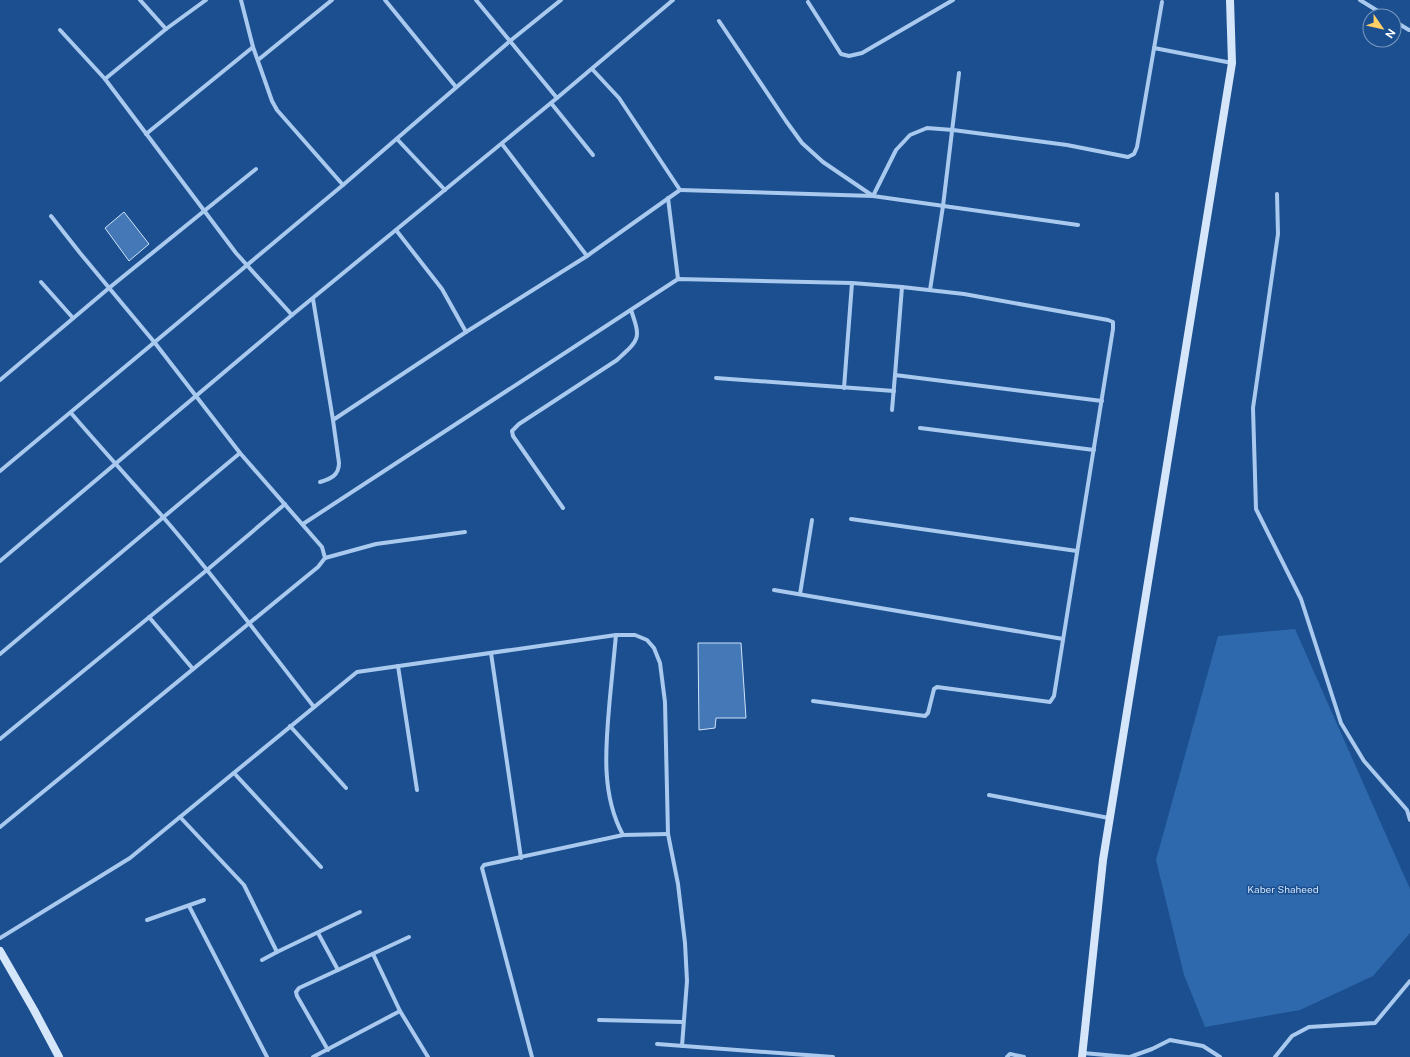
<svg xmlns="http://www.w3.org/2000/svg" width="1410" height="1057" font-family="'Public Sans',sans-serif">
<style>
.green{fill:#2e69ad}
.building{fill:#4478b7;stroke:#cfe3fa}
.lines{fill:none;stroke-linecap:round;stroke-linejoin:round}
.street{stroke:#a9c9ee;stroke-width:4}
.secondary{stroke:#d6e6fa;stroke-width:8}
.labels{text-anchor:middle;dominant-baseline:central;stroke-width:3;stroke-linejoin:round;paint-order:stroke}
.park-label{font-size:10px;fill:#cfe3fa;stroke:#1b4f8f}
</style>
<rect width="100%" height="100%" fill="#1b4f8f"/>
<polygon class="green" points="1295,629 1410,889 1410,933 1373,976 1300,1010 1205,1027 1184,975 1156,860 1218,636"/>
<g class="building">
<polygon points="124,212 149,244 129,261 105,228"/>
<polygon points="698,643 741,643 746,718 716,718 715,728 699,730"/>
</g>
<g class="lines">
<g class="street">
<polyline points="140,0 166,29"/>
<polyline points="206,0 166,29 105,79 236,253 292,315"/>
<polyline points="241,0 253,47 272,101 277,110 343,185 510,41 561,0"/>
<polyline points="385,0 456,87"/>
<polyline points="1360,0 1386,16"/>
<polyline points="808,2 841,54 849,56 862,53 953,0"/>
<polyline points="719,21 786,121 802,143 823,162 873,196 896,150 910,135 927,128 953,130 1067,145 1128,157 1134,154 1137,147 1162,2"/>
<polyline points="1394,21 1409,30"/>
<polyline points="60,30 105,79"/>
<polyline points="1154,48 1232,63"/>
<polyline points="258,60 332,0"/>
<polyline points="557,98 673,0"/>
<polyline points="551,103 593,155"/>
<polyline points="146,134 253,47"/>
<polyline points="397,139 445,190"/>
<polyline points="502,144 587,256"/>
<polyline points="680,190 873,196 1078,225"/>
<polyline points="1277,194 1278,234 1253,408 1256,509 1301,599 1341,723 1364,761 1407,810 1410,820"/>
<polyline points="668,198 678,279"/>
<polyline points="396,230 442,289 466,332"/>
<polyline points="41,282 73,318"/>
<polyline points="902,287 895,375 1102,401"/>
<polyline points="930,290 943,206 959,73"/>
<polyline points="313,299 333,420 466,332 587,256 680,190 619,98 592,69"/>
<polyline points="716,378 894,391"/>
<polyline points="0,380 109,288 256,169"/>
<polyline points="844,388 852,283"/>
<polyline points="892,410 895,375"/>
<path d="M71 413C101 448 132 482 163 517 216 578 264 643 314 707"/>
<polyline points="920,428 1094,450"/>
<polyline points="0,471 343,185"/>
<path d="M320 482C331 479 339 475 339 463L333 420"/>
<path d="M563 508 513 436 512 431 519 424 617 360C640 339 641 339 631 310"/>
<polyline points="851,519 1077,551"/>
<polyline points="303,524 678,279 852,283 902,287 964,294 1108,320 1113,322 1113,329 1054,696 1050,702 937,687 934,689 928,713 925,716 813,701"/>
<polyline points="325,558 376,544 465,532"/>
<polyline points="0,561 292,315 557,98 476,0"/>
<polyline points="774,590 1063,639"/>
<polyline points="800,594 812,520"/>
<polyline points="149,617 193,669"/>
<path d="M616 635C614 656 612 676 610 697 606 743 600 793 623 835"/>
<polyline points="491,653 521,858"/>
<polyline points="0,654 240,453"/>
<polyline points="398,666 417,790"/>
<polyline points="290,726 346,788"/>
<polyline points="0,739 207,570 285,504"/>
<polyline points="234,773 321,867"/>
<polyline points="989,795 1109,818"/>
<polyline points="180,817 244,885 277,952 262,960"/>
<polyline points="0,827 318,567 325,558 322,547 240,453 155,343 80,253 51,216"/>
<polyline points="189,906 267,1057"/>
<polyline points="147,920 204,900"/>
<polyline points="318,933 338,970 409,937"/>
<polyline points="0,938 130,858 357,672 616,635 635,635 647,640 654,648 660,663 665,702 668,834 678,884 685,943 687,981 682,1046"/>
<polyline points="277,952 360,912"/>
<polyline points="400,1011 428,1057"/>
<polyline points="599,1020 683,1022"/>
<polyline points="657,1044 833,1057"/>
<polyline points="328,1050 297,996 296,992 299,988 338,970"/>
<polyline points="1083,1053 1128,1057"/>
<polyline points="313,1057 400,1011 373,954"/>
<polyline points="532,1057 482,868 484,865 623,835 668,834"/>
<polyline points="1007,1057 1010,1054 1024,1057"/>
<polyline points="1130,1057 1152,1049 1170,1040 1203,1046 1220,1057"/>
<polyline points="1275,1057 1292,1036 1309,1027 1375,1023 1410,981"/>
</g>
<g class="secondary">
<polyline points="0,951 34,1010 59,1057"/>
<polyline points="1082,1057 1103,860 1232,63 1230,0"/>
</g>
</g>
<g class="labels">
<g class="park-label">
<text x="1283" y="889">Kaber Shaheed</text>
</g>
</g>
<g transform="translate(1382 28) rotate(124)"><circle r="19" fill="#1b4f8f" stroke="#7695bc"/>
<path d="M0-3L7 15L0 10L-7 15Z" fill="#ffd166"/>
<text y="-6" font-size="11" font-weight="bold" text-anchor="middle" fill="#ffffff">N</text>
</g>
</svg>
